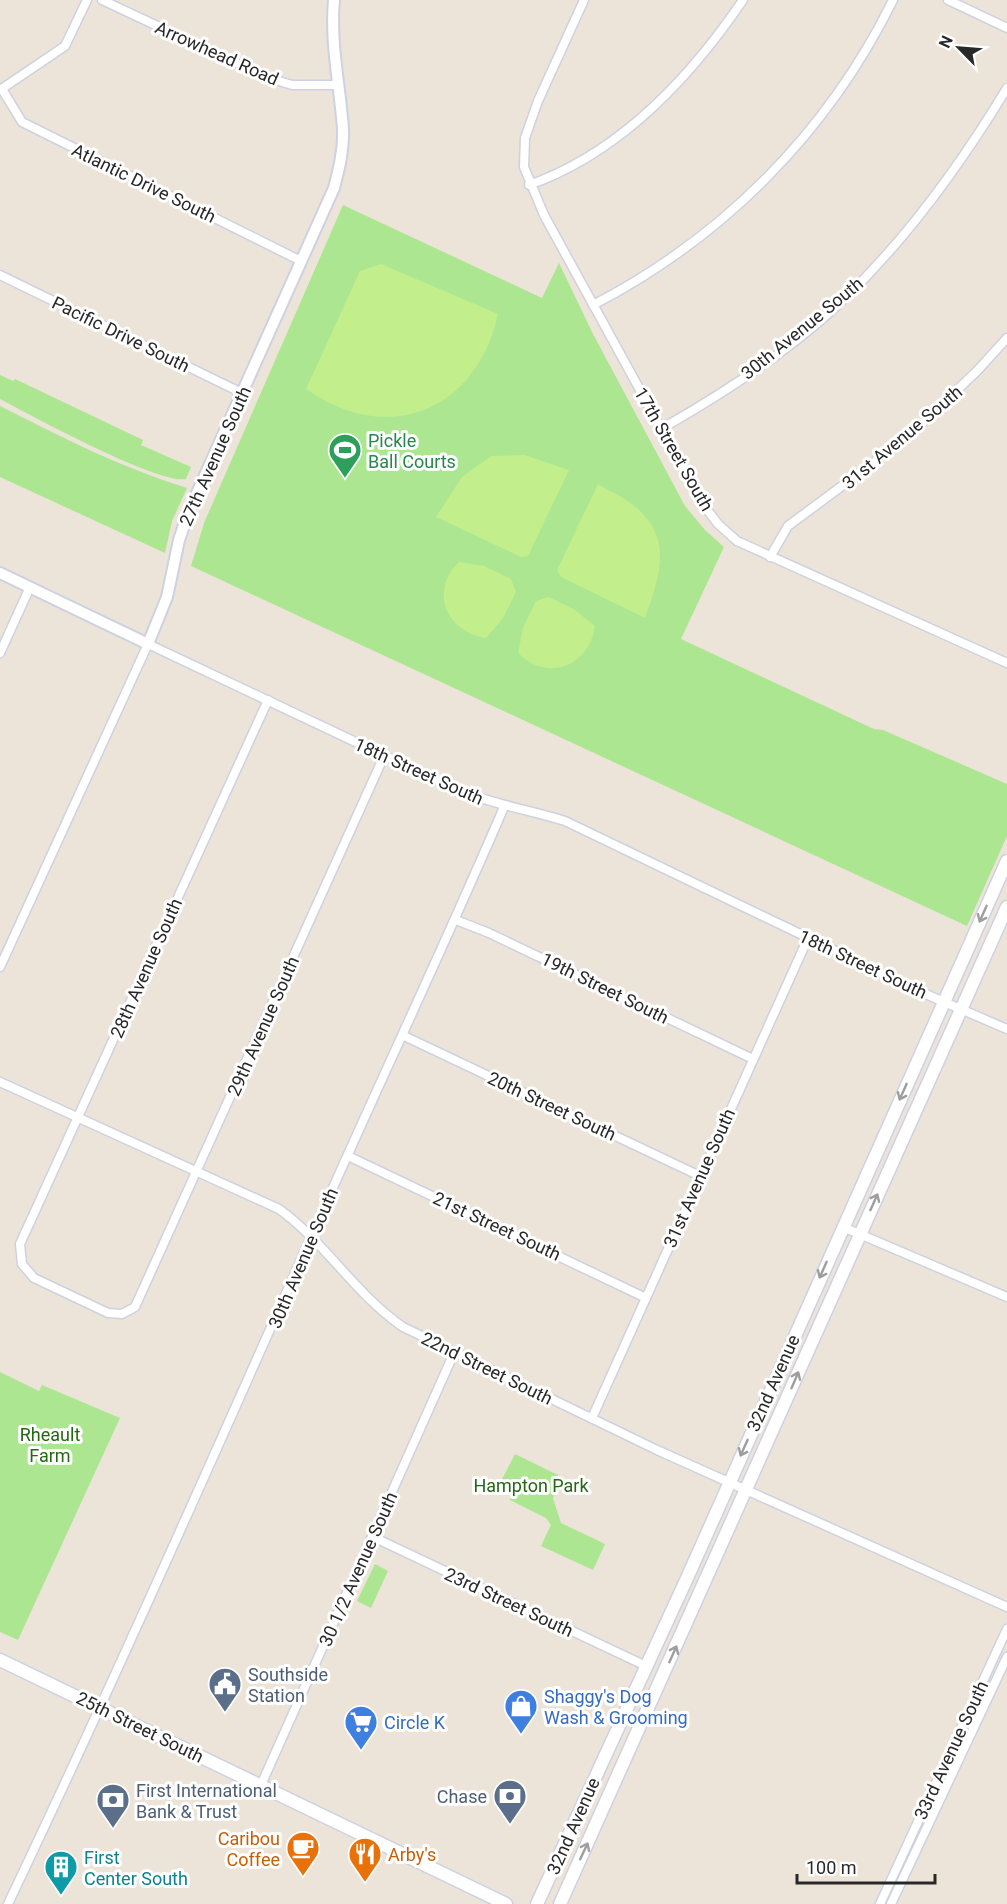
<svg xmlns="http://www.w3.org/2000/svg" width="1007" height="1904" font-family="Roboto,sans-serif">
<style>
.green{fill:#ace691}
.pitch{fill:#c2ee8c}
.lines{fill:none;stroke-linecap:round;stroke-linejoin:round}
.minor-casing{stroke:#ced1e2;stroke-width:11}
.tertiary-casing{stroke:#ced1e2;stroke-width:14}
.secondary-casing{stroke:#ced1e2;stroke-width:15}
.minor{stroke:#fff;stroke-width:8}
.tertiary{stroke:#fff;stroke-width:10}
.secondary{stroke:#fff;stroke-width:12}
.oneway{stroke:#9e9e9e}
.labels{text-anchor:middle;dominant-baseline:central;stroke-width:6;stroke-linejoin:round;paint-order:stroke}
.street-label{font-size:18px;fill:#282828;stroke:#fff}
.leisure-label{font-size:18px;fill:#27864d;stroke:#fff;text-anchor:start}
.park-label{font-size:18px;fill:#246815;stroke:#fff}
.service-label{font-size:18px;fill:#4e5e75;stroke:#fff;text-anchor:start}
.shop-label{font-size:18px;fill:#366cbe;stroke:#fff;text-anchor:start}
.food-label{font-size:18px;fill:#c56008;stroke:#fff;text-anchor:end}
.culture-label{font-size:18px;fill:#0d838f;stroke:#fff;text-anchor:start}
</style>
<rect width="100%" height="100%" fill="#ece4d9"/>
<g class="green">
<polygon points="343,205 542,298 559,263 593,334 685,506 705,530 724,547 681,639 874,729 883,730 1007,784 1007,836 967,926 191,566 204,523"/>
<path d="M0 375 13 381 15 379 143 440 141 445 191 467 186 479C159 485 30 415 0 399Z"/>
<path d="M0 406C61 437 122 468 187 488L172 521 165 553 0 477Z"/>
<polygon points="0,1372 39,1391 42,1385 120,1418 18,1640 0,1632"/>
<polygon points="515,1454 562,1477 553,1498 561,1523 605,1544 593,1570 541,1546 551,1525 546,1518 510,1500 510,1491 501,1481"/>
<polygon points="375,1564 388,1571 371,1608 357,1601"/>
</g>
<g class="pitch">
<path d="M381 264 498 314C477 411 387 447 306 389L360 271Z"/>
<polygon points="525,455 569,470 528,556 521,557 436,517 462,477 491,456"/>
<path d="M598 484C611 492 627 499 638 509 674 542 658 580 645 618L561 577 557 570Z"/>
<path d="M459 562 484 566 511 579 516 592 503 618 486 638C446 632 429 591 459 562Z"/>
<path d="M549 597 575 610 595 626C589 666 548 683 518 653L523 628 536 601Z"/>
</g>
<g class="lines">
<g class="minor-casing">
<g id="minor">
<polyline points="102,0 266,77 292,85 337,85"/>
<polyline points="584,0 538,101 525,138 524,167 544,215 702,503 718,524 737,541 1007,663"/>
<polyline points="948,0 1007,28"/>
<polyline points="2,89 22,122 301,261"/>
<polyline points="0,90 65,46 87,0"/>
<path d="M529 185C620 153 690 78 743 0"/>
<polyline points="0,275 242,393"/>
<path d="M593 305C724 237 828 132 893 0"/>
<path d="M661 429C724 393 794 348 846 297 910 235 961 164 1007 88"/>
<polyline points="770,557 788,526 904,440 977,371 1007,338"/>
<polyline points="0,653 30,587"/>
<polyline points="268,700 20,1244 22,1264 34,1278 108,1313 122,1314 135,1307 384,756"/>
<polyline points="456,920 489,933 753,1059"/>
<path d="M0 967 148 644 453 788C490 804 527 809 565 821L921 992 1007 1029"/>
<polyline points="404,1036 700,1176"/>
<path d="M0 1082 279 1209C326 1243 354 1293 403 1327L657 1450 1007 1607"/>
<polyline points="348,1156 646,1298"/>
<polyline points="843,1227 1007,1297"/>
<polyline points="592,1418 808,938"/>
<polyline points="373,1537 646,1666"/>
<polyline points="261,1785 454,1353"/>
<path d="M8 1904C117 1675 220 1442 323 1210 383 1075 446 942 504 807"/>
<polyline points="880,1904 1007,1629"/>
<polyline points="891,1904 1007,1657"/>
</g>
</g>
<g class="tertiary-casing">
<path id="tertiary" d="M0 573 148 644 167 597 179 540 189 511 334 188C339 169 344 149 343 129 340 86 330 44 334 0"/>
</g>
<g class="secondary-casing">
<g id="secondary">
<polyline points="0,1660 506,1904"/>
<polyline points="537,1904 688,1576 1007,861"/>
<polyline points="560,1904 1007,907"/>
</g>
</g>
<use href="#minor" class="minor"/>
<use href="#tertiary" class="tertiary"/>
<use href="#secondary" class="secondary"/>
</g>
<defs><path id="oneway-shaft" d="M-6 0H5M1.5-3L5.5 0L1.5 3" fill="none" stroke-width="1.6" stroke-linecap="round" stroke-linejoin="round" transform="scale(1.5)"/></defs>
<g class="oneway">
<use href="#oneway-shaft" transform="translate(983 914) rotate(114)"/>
<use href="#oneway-shaft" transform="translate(903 1092) rotate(114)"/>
<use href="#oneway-shaft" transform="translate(874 1202) rotate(-66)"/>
<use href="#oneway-shaft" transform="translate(823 1270) rotate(114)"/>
<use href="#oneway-shaft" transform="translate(795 1380) rotate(-67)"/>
<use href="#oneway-shaft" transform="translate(744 1448) rotate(114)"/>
<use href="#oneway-shaft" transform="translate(673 1654) rotate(-66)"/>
<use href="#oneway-shaft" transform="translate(584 1851) rotate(-65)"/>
</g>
<defs>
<g id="stadium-pin" transform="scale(1.725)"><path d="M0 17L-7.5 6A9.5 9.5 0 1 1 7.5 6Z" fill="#2e9e5b" stroke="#fff"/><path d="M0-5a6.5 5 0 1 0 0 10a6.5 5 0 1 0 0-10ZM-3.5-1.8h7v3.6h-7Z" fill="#fff"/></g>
<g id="civic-pin" transform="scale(1.725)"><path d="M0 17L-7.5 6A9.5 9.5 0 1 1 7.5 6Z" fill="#5c6f8a" stroke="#fff"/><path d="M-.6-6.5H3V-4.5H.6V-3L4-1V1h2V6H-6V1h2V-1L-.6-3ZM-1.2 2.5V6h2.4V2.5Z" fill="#fff"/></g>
<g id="shop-pin" transform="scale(1.725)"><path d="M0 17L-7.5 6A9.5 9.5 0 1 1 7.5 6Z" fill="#3f7fe0" stroke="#fff"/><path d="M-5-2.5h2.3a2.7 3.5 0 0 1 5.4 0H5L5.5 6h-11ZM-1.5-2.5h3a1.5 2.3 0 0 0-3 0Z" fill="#fff"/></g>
<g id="supermarket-pin" transform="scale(1.725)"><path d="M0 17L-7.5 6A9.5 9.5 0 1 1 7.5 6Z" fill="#3f7fe0" stroke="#fff"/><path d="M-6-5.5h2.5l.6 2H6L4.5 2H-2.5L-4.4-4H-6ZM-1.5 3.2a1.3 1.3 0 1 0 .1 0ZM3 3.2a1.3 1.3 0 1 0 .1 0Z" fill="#fff"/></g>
<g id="bank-pin" transform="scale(1.725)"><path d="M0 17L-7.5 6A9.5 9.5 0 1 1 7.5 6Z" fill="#5c6f8a" stroke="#fff"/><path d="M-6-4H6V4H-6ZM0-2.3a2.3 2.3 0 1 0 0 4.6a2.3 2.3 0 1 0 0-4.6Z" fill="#fff"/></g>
<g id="cafe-pin" transform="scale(1.725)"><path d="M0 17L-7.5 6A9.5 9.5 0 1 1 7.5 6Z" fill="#e8710a" stroke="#fff"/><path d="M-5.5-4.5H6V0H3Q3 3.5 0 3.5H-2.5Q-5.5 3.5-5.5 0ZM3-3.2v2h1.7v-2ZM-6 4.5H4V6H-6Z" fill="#fff"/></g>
<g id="restaurant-pin" transform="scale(1.725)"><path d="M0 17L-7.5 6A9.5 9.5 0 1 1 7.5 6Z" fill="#e8710a" stroke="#fff"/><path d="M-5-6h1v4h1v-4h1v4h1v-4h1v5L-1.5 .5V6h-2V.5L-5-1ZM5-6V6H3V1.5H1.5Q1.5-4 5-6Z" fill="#fff"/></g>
<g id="building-pin" transform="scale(1.725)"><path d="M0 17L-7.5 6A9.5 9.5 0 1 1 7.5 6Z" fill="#0f9aa8" stroke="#fff"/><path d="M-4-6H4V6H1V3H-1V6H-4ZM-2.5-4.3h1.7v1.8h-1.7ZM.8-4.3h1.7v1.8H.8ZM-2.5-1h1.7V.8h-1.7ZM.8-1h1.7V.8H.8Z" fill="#fff"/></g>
</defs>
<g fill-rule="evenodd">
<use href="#stadium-pin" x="345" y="450"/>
<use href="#civic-pin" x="225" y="1684"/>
<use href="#shop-pin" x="521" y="1706"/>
<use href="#supermarket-pin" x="361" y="1722"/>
<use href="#bank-pin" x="510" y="1796"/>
<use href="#bank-pin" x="113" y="1800"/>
<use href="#cafe-pin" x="303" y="1848"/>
<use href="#restaurant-pin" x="365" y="1854"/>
<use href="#building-pin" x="61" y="1867"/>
</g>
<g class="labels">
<g class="street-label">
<text transform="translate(217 53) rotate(24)">Arrowhead Road</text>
<text transform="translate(144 183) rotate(26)">Atlantic Drive South</text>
<text transform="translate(802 328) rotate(-39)">30th Avenue South</text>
<text transform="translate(121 334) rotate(26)">Pacific Drive South</text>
<text transform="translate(902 437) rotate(-40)">31st Avenue South</text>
<text transform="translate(674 449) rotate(60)">17th Street South</text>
<text transform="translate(215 456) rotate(-66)">27th Avenue South</text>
<text transform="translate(419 771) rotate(24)">18th Street South</text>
<text transform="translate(863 964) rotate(25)">18th Street South</text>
<text transform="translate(146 968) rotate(-66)">28th Avenue South</text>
<text transform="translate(605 988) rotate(26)">19th Street South</text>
<text transform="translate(263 1026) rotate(-66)">29th Avenue South</text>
<text transform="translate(552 1106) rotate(25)">20th Street South</text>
<text transform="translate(699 1178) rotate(-66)">31st Avenue South</text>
<text transform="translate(497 1226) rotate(25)">21st Street South</text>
<text transform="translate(303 1258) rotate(-67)">30th Avenue South</text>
<text transform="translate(487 1368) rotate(26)">22nd Street South</text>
<text transform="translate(773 1383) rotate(-66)">32nd Avenue</text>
<text transform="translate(358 1569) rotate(-66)">30 1/2 Avenue South</text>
<text transform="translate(509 1602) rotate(25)">23rd Street South</text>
<text transform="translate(140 1727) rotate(26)">25th Street South</text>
<text transform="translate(951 1750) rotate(-65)">33rd Avenue South</text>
<text transform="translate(573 1826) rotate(-66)">32nd Avenue</text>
</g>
<g class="leisure-label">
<text x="368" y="440">Pickle<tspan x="368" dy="21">Ball Courts</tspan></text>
</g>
<g class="park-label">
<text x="50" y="1434">Rheault<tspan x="50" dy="21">Farm</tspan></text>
<text x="531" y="1485">Hampton Park</text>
</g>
<g class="service-label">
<text x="248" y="1674">Southside<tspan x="248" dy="21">Station</tspan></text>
<text x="136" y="1790">First International<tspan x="136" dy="21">Bank &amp; Trust</tspan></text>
<text x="487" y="1796" text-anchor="end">Chase</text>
</g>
<g class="shop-label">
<text x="544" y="1696">Shaggy's Dog<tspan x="544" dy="21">Wash &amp; Grooming</tspan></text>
<text x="384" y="1722">Circle K</text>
</g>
<g class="food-label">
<text x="280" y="1838">Caribou<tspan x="280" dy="21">Coffee</tspan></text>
<text x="388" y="1854" text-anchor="start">Arby's</text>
</g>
<g class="culture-label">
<text x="84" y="1857">First<tspan x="84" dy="21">Center South</tspan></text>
</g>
</g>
<g transform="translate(959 48) rotate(295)" stroke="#ffffff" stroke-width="4.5" paint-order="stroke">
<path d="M0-4.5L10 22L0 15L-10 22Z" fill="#282828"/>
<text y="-9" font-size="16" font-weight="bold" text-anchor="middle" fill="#282828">N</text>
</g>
<path d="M797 1874v9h138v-9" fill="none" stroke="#282828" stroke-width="3"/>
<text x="806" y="1874" font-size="18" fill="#282828" stroke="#ffffff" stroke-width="4.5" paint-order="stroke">100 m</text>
</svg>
